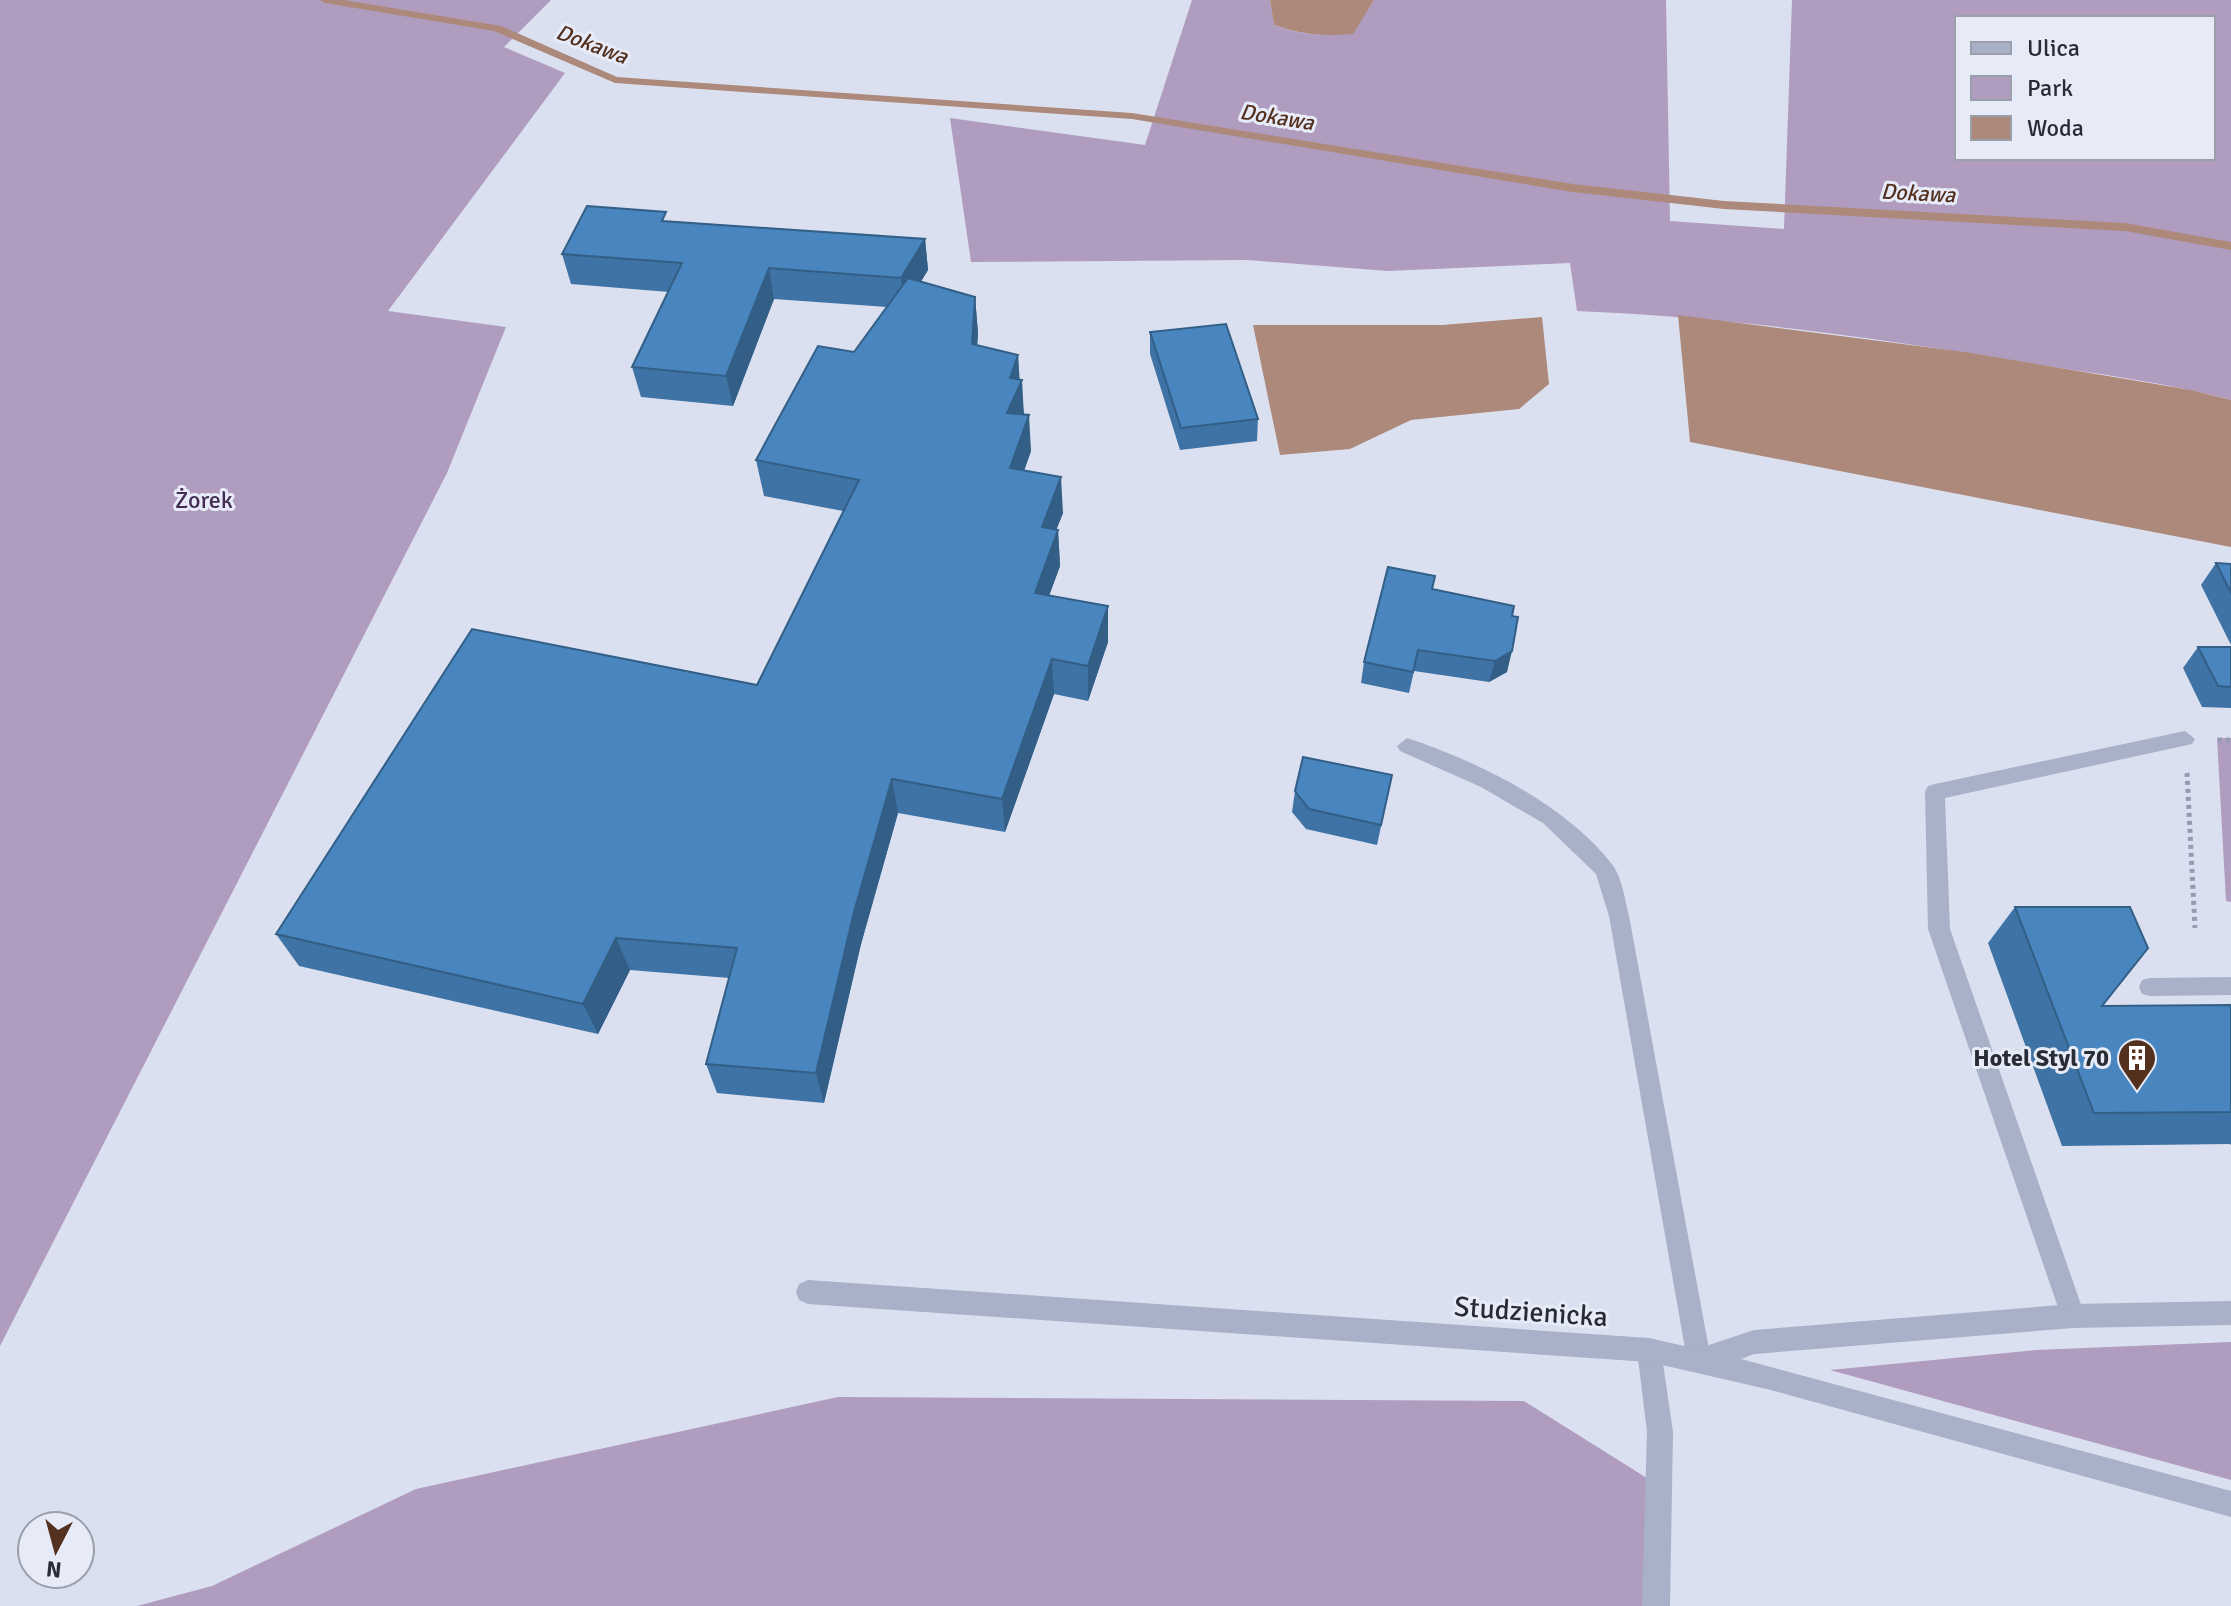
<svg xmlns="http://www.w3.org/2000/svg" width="2231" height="1606" font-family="Signika,sans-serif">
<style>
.green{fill:#b09cbf;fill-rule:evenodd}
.water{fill:#ac897b}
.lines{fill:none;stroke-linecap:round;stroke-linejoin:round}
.stream{fill:#ac897b;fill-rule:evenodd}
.path{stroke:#929db4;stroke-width:5;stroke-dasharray:4 4;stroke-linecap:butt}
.service{fill:#a8b1c8;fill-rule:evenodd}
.minor{fill:#a8b1c8;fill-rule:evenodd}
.wall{fill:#3f73a5}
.shaded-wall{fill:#335e86}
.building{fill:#4986c0;stroke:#335e86;stroke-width:2}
.labels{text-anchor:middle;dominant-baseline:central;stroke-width:6;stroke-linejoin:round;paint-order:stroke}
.far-water-label{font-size:22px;font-style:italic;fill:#54301f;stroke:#e7ebf8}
.park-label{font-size:24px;fill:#432c52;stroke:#e7ebf8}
.poi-label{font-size:24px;font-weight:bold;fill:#282d35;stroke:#e7ebf8;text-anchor:end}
.near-street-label{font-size:28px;fill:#282d35;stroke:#e7ebf8}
</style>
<rect width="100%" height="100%" fill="#dbe0f0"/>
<g class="green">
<polygon points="0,0 551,0 504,47 565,73 388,311 506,327 447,473 0,1346"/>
<path d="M1192 0H1270L1274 25C1315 39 1350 42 1374 0H1666L1670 221 1784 229 1792 0H2231V400C2165 382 2096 374 2029 363 1879 338 1728 317 1577 311L1570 263 1388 271 1247 260 971 262 950 118 1145 145ZM1957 18H2213V158H1957Z"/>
<polygon points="2217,738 2231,738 2231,902 2226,901"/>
<polygon points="2231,1342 2231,1480 1830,1370 2036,1350"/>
<polygon points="838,1397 1524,1401 1650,1480 1647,1606 137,1606 212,1586 416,1489"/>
</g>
<g class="water">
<path d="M1270 0H1374L1353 34C1324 37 1300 34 1274 25Z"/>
<polygon points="1678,315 1965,352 2191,390 2231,400 2231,547 1690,442"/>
<polygon points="1542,317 1549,384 1519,409 1411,420 1350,449 1280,455 1253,325 1442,325"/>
</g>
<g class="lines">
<polygon class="stream" points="320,0 344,0 501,26 617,77 1132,113 1573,184 1724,201 2125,223 2231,242 2231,250 2125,231 1724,209 1573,192 1132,119 615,83 494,31 325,3"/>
<g class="path">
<polyline points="2218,740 2231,740"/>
<polyline points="2187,773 2195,928"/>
</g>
<g class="service">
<polygon points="2185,731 2195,739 2192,744 1945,798 1950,929 2085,1316 2082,1324 2073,1328 2064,1324 2061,1316 1928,929 1925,792 1928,786 1935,784"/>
<path d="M1407 738C1477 761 1565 804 1611 863 1622 876 1625 900 1629 916L1711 1360 1708 1369 1699 1372 1690 1369 1687 1360 1609 916 1596 874 1543 823 1481 787 1400 751 1397 746Z"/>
<polygon points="2231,977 2231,995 2150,996 2142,994 2139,987 2142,980 2150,978"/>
<polygon points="1649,1338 1658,1341 1661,1350 1673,1432 1670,1606 1642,1606 1647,1432 1637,1350 1640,1341"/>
</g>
<polygon class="minor" points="808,1280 1649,1338 1697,1349 1754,1330 2073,1304 2231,1301 2231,1325 2073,1328 1754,1354 1741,1359 2231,1491 2231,1517 1771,1390 1649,1362 808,1304 799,1300 796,1292 799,1284"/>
</g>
<g class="wall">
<polygon points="668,221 925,239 928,270 921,281 975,297 978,333 977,345 1018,355 1019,380 1024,414 1031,451 1024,471 1063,513 1056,530 1058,530 1060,566 1049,596 1108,606 1108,642 1088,701 1054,694 1005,832 898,813 861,944 824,1103 717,1093 706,1064 729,978 630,970 598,1034 299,966 276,934 757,685 843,511 764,496 756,460 854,352 887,307 774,299 733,406 641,397 632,367 669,292 571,284 562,254"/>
<polygon points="1150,332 1258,419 1257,441 1180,450 1150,354"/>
<polygon points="2216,563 2231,564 2231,645 2201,585"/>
<polygon points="1433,589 1512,616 1507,672 1489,682 1414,671 1409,693 1361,683 1364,662"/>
<polygon points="2198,647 2231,647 2231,708 2202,707 2183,668"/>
<polygon points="1392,775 1377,845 1306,829 1292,812 1295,791"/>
<polygon points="2015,907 2102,1006 2231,1005 2231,1145 2230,1144 2062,1146 1988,943"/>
</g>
<g class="shaded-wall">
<polygon points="925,239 928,270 905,308 901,278"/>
<polygon points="769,268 774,299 733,406 726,376"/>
<polygon points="975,297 978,333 975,380 972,344"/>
<polygon points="1018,355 1020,385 1022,380 1024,416 1007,413 1010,378"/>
<polygon points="1029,415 1031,451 1012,504 1010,468"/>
<polygon points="1061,477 1063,513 1043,563 1042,527"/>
<polygon points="1058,530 1060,566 1037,628 1035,593"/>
<polygon points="1108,606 1108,642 1088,701 1088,666"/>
<polygon points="1512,651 1507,672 1489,682 1495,661"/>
<polygon points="1052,659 1054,694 1005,832 1002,799"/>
<polygon points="892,779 898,813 861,944 824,1103 816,1073 854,912"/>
<polygon points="616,938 630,970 598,1034 583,1004"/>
</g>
<g class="building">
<polygon points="587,206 666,212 662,221 925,239 901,278 769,268 726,376 632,367 682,263 562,254"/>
<polygon points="908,278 975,297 972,344 1018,355 1010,378 1022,380 1007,413 1029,415 1010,468 1061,477 1042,527 1058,530 1035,593 1108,606 1088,666 1052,659 1002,799 892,779 854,912 816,1073 706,1064 737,948 616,938 583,1004 276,934 472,629 757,685 859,480 756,460 818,346 854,352"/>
<polygon points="1226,324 1258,419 1181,428 1150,332"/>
<polygon points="2216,563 2231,564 2231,593"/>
<polygon points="1388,567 1435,576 1432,589 1514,606 1512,616 1518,617 1512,651 1495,661 1418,650 1413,672 1364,662"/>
<polygon points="2198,647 2231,647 2231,687 2218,686"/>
<polygon points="1303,757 1392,775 1381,825 1309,809 1295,791"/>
<polygon points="2015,907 2130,907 2148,948 2102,1006 2231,1005 2231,1112 2094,1113"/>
</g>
<defs>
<g id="building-pin" transform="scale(2)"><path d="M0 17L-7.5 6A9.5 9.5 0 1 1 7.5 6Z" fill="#54301f" stroke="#e7ebf8"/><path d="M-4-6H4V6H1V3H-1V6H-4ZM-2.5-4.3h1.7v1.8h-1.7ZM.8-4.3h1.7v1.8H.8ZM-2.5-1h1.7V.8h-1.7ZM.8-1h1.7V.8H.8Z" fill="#fff"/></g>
</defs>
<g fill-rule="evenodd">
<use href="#building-pin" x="2137" y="1058"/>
</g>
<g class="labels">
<g class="far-water-label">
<text transform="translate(592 44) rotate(21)">Dokawa</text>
<text transform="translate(1277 117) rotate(9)">Dokawa</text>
<text transform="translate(1918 193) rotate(3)">Dokawa</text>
</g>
<g class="park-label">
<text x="204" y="500">Żorek</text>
</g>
<g class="poi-label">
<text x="2109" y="1058">Hotel Styl 70</text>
</g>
<g class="near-street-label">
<text transform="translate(1531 1312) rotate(4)">Studzienicka</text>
</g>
</g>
<rect x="1955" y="16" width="260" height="144" fill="#e7ebf8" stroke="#9b9faa" stroke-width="2"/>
<rect x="1971" y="42" width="40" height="12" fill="#a8b1c8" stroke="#9b9faa" stroke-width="2"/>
<text x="2027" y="56" font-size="24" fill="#282d35">Ulica</text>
<rect x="1971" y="76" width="40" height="24" fill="#b09cbf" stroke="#9b9faa" stroke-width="2"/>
<text x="2027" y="96" font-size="24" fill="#282d35">Park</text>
<rect x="1971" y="116" width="40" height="24" fill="#ac897b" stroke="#9b9faa" stroke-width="2"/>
<text x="2027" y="136" font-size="24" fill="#282d35">Woda</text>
<g transform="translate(56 1550) rotate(186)"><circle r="38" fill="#e7ebf8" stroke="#9b9faa" stroke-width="2"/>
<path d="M0-6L14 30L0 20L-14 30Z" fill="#54301f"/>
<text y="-12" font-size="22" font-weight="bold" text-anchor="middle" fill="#282d35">N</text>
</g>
</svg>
